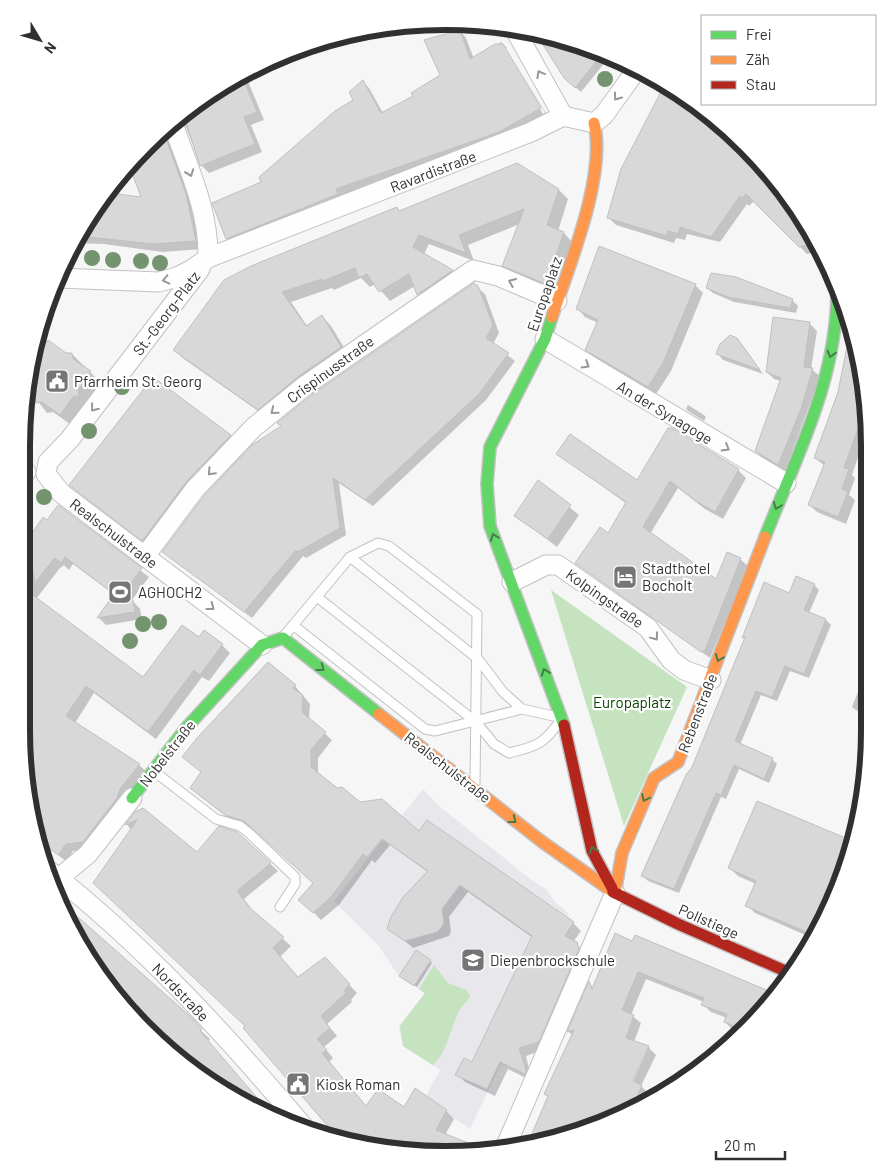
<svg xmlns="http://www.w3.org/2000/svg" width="891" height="1176" font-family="Barlow,sans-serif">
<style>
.built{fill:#e7e7ec}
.green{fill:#c4e3be}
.shadow{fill:#0003;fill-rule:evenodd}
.building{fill:#d8d8d8;stroke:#c0c0c0}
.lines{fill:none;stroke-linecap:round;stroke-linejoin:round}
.lane-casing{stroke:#c2c2c2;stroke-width:11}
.street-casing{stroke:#c2c2c2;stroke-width:21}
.fast-casing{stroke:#c2c2c2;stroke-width:14}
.slow-casing{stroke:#c2c2c2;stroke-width:14}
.jam-casing{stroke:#c2c2c2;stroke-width:14}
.lane{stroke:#fefefe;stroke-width:9}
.street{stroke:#fefefe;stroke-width:19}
.fast{stroke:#63d668;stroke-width:11}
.slow{stroke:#ff974d;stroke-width:11}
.jam{stroke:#b3261e;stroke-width:11}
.tree{fill:#73946f}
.oneway{stroke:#979798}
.oneway2{stroke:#477b4a}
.labels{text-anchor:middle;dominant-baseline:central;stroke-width:4.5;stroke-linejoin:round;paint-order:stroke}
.street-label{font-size:15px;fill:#303031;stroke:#fff}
.poi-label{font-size:15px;fill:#303031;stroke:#fff;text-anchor:start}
.park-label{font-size:15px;fill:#084400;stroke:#fff}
.rim{fill:none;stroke:#303031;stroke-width:6}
</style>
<rect width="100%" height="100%" fill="#f6f6f6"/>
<polygon class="built" points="423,789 439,806 529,878 547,890 555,902 569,914 567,916 575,922 565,937 568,939 506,1066 501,1064 470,1129 425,1098 440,1070 403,1046 399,1026 425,993 399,976 378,945 334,901"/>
<g class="green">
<polygon points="551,590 687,687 624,826"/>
<path d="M434 965 448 983 466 990 470 995C468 1002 462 1005 459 1011 450 1029 448 1051 433 1065L403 1046 400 1026 425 993 419 989Z"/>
</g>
<g class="shadow">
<polygon points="460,31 466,38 474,59 501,42 507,48 504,48 543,114 545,113 507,49 547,115 506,139 342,195 344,200 234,245 227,238 263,182 355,100 363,82 369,88 383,113 415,97 442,76"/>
<polygon points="535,32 608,53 611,55 581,92 565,78"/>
<polygon points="351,33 352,36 290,56 286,53"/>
<polygon points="245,74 264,120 251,125 262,152 209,173 201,165 185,125 179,124 203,249 162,252 104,244 74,243 103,197 143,198 131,167 210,93"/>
<polygon points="666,85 681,93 729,132 708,171 744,144 798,210 819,251 807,254 754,201 749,206 747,204 720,242 687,234 685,240 676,238 674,243 616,225 609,218"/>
<polygon points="559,190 568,199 558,231 564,233 573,243 555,292 513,275 503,265 520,224 468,245 474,261 429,244 424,254 452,271 461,281 428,304 418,294 415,286 390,301 375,284 370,287 361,278 334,290 332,288 291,302 307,326 322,316 331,326 350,357 268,418 184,359 174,350 397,209 400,212"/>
<polygon points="695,285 703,293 671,371 656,394 594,357 587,350 598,323 585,317 578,309"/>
<polygon points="477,287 485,294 499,333 493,344 515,361 486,400 373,506 339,483 346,535 306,558 303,556 252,618 163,552"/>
<polygon points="707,288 792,300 798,306 796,313 734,302 713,293"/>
<polygon points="774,318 810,324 817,331 811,369 820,376 785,471 763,458 756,451 781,381 774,379 767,372"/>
<polygon points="48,342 66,355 72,354 101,383 71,425 53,412 47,413 37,400 26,393 31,366"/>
<polygon points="850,342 855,343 866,390 866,434 852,475 855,478 849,495 855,500 846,524 817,512 810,505 825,466 815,458 839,393"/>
<polygon points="742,345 763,374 723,360 718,354"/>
<polygon points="688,405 704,415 706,417 704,421 688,411 686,409"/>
<polygon points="672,430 738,470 746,478 723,519 705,509 678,488 650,534 716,580 740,559 748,566 710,658 576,563 609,534 627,504 558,454 638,482"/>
<polygon points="230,436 240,445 153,549 71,485"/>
<polygon points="538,482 579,515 557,547 515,515"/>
<polygon points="58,506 149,577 132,600 140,609 142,619 106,625 99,618 115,595 73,564 69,570 64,565 60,568 36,599 144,679 199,639 222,645 230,653 209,681 202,677 156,739 94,693 75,723 139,765 147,772 91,850 73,851 67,862 35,837 21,730 21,666 30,653 21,647 22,562 33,560 47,521"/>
<polygon points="814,585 819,590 809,613 826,620 831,625 809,678 790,671 777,701 761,695 740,745 772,759 777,764 769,783 739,769 726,799 721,797 679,893 648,881 643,876 693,768 745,639 744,637 789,595"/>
<polygon points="866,671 866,717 852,707"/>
<polygon points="295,686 310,704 309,719 332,740 318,758 318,774 359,803 419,833 427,821 573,923 581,931 573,942 584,951 546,1049 526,1056 532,1081 508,1069 495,1096 465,1082 457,1074 472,1064 533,938 468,892 449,917 451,931 449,936 413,948 389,928 428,872 390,845 375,863 372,860 339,905 321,920 308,907 315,883 253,828 234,822 199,795 202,773 184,757"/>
<polygon points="866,731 866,763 857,754"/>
<polygon points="758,803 853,843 847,867 812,938 755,913 747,905 756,884 738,876 730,868"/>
<polygon points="136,813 197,853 244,839 278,871 244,899 255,914 291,946 280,957 299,979 332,966 357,993 351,1000 352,1002 327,1024 337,1036 324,1047 333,1058 329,1062 367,1107 446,1111 454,1119 445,1135 362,1147 338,1138 245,1028 246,1026 127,824"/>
<polygon points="63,905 210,1039 208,1041 272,1116 258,1111 166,1049 78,943"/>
<path d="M616 935 775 995 742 1033 733 1030 725 1022 727 1018 711 1012 703 1005 704 1002 646 979 631 1015 641 1023 634 1042 648 1047 656 1055 641 1086 649 1094 646 1101 582 1132 529 1143 549 1098 545 1094 573 1036 569 1032 589 984 594 988ZM646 1049H648L631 1087 629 1086Z"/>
<polygon points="430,961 432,963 417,987 403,978"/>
</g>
<g class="building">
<polygon points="460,30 470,59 495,44 503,44 541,108 499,132 336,189 338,194 226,239 212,203 261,182 259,177 335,111 353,100 349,92 363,80 381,113 413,96 411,93 440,75 424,40"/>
<polygon points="535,32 565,41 604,52 575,88 564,78"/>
<polygon points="242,76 257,112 244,117 255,144 200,166 184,116 210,93"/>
<polygon points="665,84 681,93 745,145 798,210 815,243 799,247 746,194 741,199 740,196 711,237 680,227 678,234 668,231 667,236 607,218 621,169"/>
<polygon points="166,139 186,194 196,241 153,244 79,236 100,202 106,202 109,193 141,197 130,168 155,144"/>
<polygon points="517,163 559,189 547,225 564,232 546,284 502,266 524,209 459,235 466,253 419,235 413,247 453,270 417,295 409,274 379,292 367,274 359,278 355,268 323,281 322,279 282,292 306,326 322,315 341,347 299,376 258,410 173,350 224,280 251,266 340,230 397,207 399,211"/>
<polygon points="599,246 696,284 663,363 648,387 585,350 598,320 576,309"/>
<polygon points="711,273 736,277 793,299 790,308 728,297 706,288"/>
<polygon points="474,283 478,286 493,325 486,338 509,353 480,393 365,500 333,478 340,528 298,552 296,550 244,612 162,552 204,496 252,445 281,426 277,423 313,394"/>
<polygon points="773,317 810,322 804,367 813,368 801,409 778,465 755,451 781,378 766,372"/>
<polygon points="851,326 866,390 866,406 844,468 849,469 842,489 848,492 838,517 808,505 825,462 814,458 838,392"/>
<polygon points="730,335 737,338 760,370 716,354 720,344"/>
<polygon points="48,340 66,353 72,353 73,359 91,371 78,390 79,396 73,397 60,415 42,402 36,403 35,397 27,391 32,359"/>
<polygon points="153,377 231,435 186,482 142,541 69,485"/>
<polygon points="668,428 672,428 739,469 715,512 696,501 670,481 643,527 716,579 727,552 741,558 705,650 701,652 575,563 600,527 608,533 626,502 556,454 570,434 637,480"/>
<polygon points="538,480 571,505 548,539 514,516"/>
<polygon points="58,505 142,568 124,593 133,600 135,612 97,618 114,594 65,557 61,563 55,558 53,560 35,583 28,539 43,517 47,520"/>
<polygon points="796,576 815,584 804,610 826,619 804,674 785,666 772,697 756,691 735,741 773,758 764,779 734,765 721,795 716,793 674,889 641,876 686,775 692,767 745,637 742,638 764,582 789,593"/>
<polygon points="22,587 143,677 182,625 199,637 204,630 223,644 200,675 194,670 148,732 86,686 66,716 140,764 120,789 117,798 83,842 66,844 58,855 35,837 21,731"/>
<polygon points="268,662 296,685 293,688 303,695 302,712 326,732 311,750 311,767 337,788 342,787 360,802 382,799 419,831 427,820 574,922 565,936 577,942 579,949 539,1042 519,1048 526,1070 525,1074 500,1062 487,1089 455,1075 464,1058 472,1062 532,936 460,885 442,909 444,923 441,928 437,932 405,941 387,929 390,919 403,897 428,871 382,839 367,857 363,854 331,897 313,913 298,900 313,883 244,821 225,815 190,788 201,772 182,757 197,738"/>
<polygon points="757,801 853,841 847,867 814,935 745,906 756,881 728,868"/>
<polygon points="143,808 197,852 219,826 237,832 271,863 237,891 250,908 284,937 273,948 298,977 325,957 350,984 344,991 346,993 321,1016 330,1028 317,1039 327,1050 322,1053 366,1106 378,1089 404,1107 415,1088 447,1110 436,1130 488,1151 473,1154 362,1147 338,1138 243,1028 245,1026 93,883 137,820 125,825 135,812"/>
<polygon points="61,902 191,1017 202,1029 200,1031 270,1113 268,1115 258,1111 166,1049 78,943"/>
<polygon points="615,933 632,941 635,935 776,994 755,1019 746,1016 741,1029 724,1022 727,1014 701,1005 704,998 638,972 622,1010 634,1015 626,1038 649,1046 633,1081 642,1085 632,1108 582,1132 528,1143 548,1096 544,1094 574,1030 567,1032 589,981 592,989"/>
<polygon points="416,950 431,960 414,986 399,976"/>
</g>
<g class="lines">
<g class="lane-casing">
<g id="lane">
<path d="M317 597 476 722 494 744 509 753C539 746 545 743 562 718L522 709 503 692 478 659 350 557"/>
<polyline points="293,625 425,729 435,731 522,709"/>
<polyline points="284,636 350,557 378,543 389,546 477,614 475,784"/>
<polyline points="155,772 216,819 240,826 249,833 295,877 295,884 280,907"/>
</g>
</g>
<g class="street-casing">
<g id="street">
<polyline points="514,28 563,116"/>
<path d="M174 127C189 170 209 211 208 258"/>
<polyline points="200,269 70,439 48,462 46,474 61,493 262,645"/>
<polyline points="58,278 159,282 177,277 191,270 208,258 531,132 563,116 594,123 604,115 637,69"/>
<polyline points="545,339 786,483"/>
<polyline points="22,475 26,472"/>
<polyline points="145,556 195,489 254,427 306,385 473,270 498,276 557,301"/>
<polyline points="512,582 546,565 558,565 648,628 671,660 684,670 711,680"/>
<path d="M48 870C143 944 226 1035 303 1126"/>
<polyline points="53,883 88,854 132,798"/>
<polyline points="505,1148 615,893"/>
</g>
</g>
<g class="fast-casing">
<g id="fast">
<polyline points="552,317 545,339 490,447 487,484 490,526 564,725"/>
<path d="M765 537C797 455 838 378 837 288"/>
<polyline points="132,798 186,728 262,645 283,638 379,714"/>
</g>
</g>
<g class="slow-casing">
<g id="slow">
<path d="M552 317C569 266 607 175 594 123"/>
<polyline points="379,714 541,841 613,892"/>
<polyline points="615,893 622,853 654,778 678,762 765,537"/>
</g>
</g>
<g class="jam-casing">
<g id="jam">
<polyline points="564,725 592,851 612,888"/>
<polyline points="613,892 678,924 792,974"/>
</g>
</g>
<use href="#lane" class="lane"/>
<use href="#street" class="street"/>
<use href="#fast" class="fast"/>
<use href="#slow" class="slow"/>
<use href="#jam" class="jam"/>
</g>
<g class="tree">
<circle cx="605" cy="79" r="8"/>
<circle cx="92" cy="258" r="8"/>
<circle cx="113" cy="260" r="8"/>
<circle cx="141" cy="261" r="8"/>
<circle cx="160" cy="263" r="8"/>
<circle cx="122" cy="387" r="8"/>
<circle cx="89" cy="431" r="8"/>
<circle cx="44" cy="497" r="8"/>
<circle cx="159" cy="622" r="8"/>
<circle cx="143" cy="624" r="8"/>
<circle cx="130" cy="641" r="8"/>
</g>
<defs><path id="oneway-chevron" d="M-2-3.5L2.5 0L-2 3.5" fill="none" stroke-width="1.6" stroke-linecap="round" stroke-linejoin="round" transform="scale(1.25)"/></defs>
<g class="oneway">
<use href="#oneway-chevron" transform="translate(540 74) rotate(-119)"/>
<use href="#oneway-chevron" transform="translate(617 97) rotate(126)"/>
<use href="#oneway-chevron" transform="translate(190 173) rotate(70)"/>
<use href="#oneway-chevron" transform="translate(166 280) rotate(167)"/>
<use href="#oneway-chevron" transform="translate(512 282) rotate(-157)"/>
<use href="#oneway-chevron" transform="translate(586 365) rotate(31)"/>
<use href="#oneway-chevron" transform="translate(94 408) rotate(128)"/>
<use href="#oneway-chevron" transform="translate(274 411) rotate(141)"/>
<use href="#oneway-chevron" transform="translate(726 448) rotate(31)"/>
<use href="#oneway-chevron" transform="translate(211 472) rotate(133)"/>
<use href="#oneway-chevron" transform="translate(211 607) rotate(37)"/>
<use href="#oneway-chevron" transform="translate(655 637) rotate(53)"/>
</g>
<g class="oneway2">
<use href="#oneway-chevron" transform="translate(831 354) rotate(105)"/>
<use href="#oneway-chevron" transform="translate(777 506) rotate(111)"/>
<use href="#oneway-chevron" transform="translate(494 537) rotate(-111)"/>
<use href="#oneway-chevron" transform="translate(719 658) rotate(111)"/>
<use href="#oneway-chevron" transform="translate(321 668) rotate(38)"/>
<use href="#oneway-chevron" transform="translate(545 672) rotate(-110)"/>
<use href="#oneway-chevron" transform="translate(645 798) rotate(115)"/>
<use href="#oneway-chevron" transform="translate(513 820) rotate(38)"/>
<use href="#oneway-chevron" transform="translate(593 850) rotate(-110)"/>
</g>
<defs>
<g id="civic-square" transform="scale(1.25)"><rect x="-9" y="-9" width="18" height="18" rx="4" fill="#757576" stroke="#fff"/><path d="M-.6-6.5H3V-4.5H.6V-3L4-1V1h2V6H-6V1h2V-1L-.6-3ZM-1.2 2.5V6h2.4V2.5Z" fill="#fff"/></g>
<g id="hotel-square" transform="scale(1.25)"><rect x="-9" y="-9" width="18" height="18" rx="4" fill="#757576" stroke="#fff"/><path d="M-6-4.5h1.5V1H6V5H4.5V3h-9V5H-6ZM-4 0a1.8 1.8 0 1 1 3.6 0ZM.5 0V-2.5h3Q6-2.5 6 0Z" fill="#fff"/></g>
<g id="stadium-square" transform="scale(1.25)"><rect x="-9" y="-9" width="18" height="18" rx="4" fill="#757576" stroke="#fff"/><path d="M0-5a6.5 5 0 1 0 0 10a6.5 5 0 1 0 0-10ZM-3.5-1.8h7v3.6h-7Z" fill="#fff"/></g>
<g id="school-square" transform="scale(1.25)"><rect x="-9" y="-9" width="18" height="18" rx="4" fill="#757576" stroke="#fff"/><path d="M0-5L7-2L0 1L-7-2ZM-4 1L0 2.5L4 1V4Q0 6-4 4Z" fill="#fff"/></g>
</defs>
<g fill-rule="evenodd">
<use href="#civic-square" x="57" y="381"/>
<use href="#hotel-square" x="625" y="577"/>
<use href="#stadium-square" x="120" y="592"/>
<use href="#school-square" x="473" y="960"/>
<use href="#civic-square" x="298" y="1084"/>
</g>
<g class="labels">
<g class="street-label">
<text transform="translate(433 171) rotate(-21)">Ravardistraße</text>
<text transform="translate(544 294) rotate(-71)">Europaplatz</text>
<text transform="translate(166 313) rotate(-53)">St.-Georg-Platz</text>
<text transform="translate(330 369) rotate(-36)">Crispinusstraße</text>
<text transform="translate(665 412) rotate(31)">An der Synagoge</text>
<text transform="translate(114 533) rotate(37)">Realschulstraße</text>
<text transform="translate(605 598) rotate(35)">Kolpingstraße</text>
<text transform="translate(697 713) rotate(-69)">Rebenstraße</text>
<text transform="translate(167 753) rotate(-52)">Nobelstraße</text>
<text transform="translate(448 767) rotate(38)">Realschulstraße</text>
<text transform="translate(709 921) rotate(24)">Pollstiege</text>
<text transform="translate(181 992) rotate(46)">Nordstraße</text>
</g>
<g class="poi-label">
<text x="74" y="381">Pfarrheim St. Georg</text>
<text x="642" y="568">Stadthotel<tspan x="642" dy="17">Bocholt</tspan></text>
<text x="138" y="592">AGHOCH2</text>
<text x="490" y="960">Diepenbrockschule</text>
<text x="316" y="1084">Kiosk Roman</text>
</g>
<g class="park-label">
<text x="632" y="702">Europaplatz</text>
</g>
</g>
<path d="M0 0H891V1176H0ZM445 30H446A415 415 0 0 1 861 445V731A415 415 0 0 1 446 1146H445A415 415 0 0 1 30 731V445A415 415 0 0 1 445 30Z" fill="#fff" fill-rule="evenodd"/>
<path class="rim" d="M445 30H446A415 415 0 0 1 861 445V731A415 415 0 0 1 446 1146H445A415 415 0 0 1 30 731V445A415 415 0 0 1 445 30Z"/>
<rect x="701" y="15" width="175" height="90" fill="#ffffff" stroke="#acacad"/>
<rect x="711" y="31" width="25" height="8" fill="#63d668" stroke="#acacad"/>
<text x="746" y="40" font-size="15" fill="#303031">Frei</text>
<rect x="711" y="56" width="25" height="8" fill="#ff974d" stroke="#acacad"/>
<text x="746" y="65" font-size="15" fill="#303031">Zäh</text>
<rect x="711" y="81" width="25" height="8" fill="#b3261e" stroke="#acacad"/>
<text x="746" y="90" font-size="15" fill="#303031">Stau</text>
<g transform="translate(40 40) rotate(128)" stroke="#ffffff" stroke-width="4" paint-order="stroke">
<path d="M0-4L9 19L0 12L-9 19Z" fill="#303031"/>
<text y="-8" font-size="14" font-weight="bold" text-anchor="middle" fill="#303031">N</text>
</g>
<path d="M716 1151v8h69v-8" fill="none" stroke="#303031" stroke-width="2.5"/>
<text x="724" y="1151" font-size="15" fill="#303031" stroke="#ffffff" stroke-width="4" paint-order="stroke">20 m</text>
</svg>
